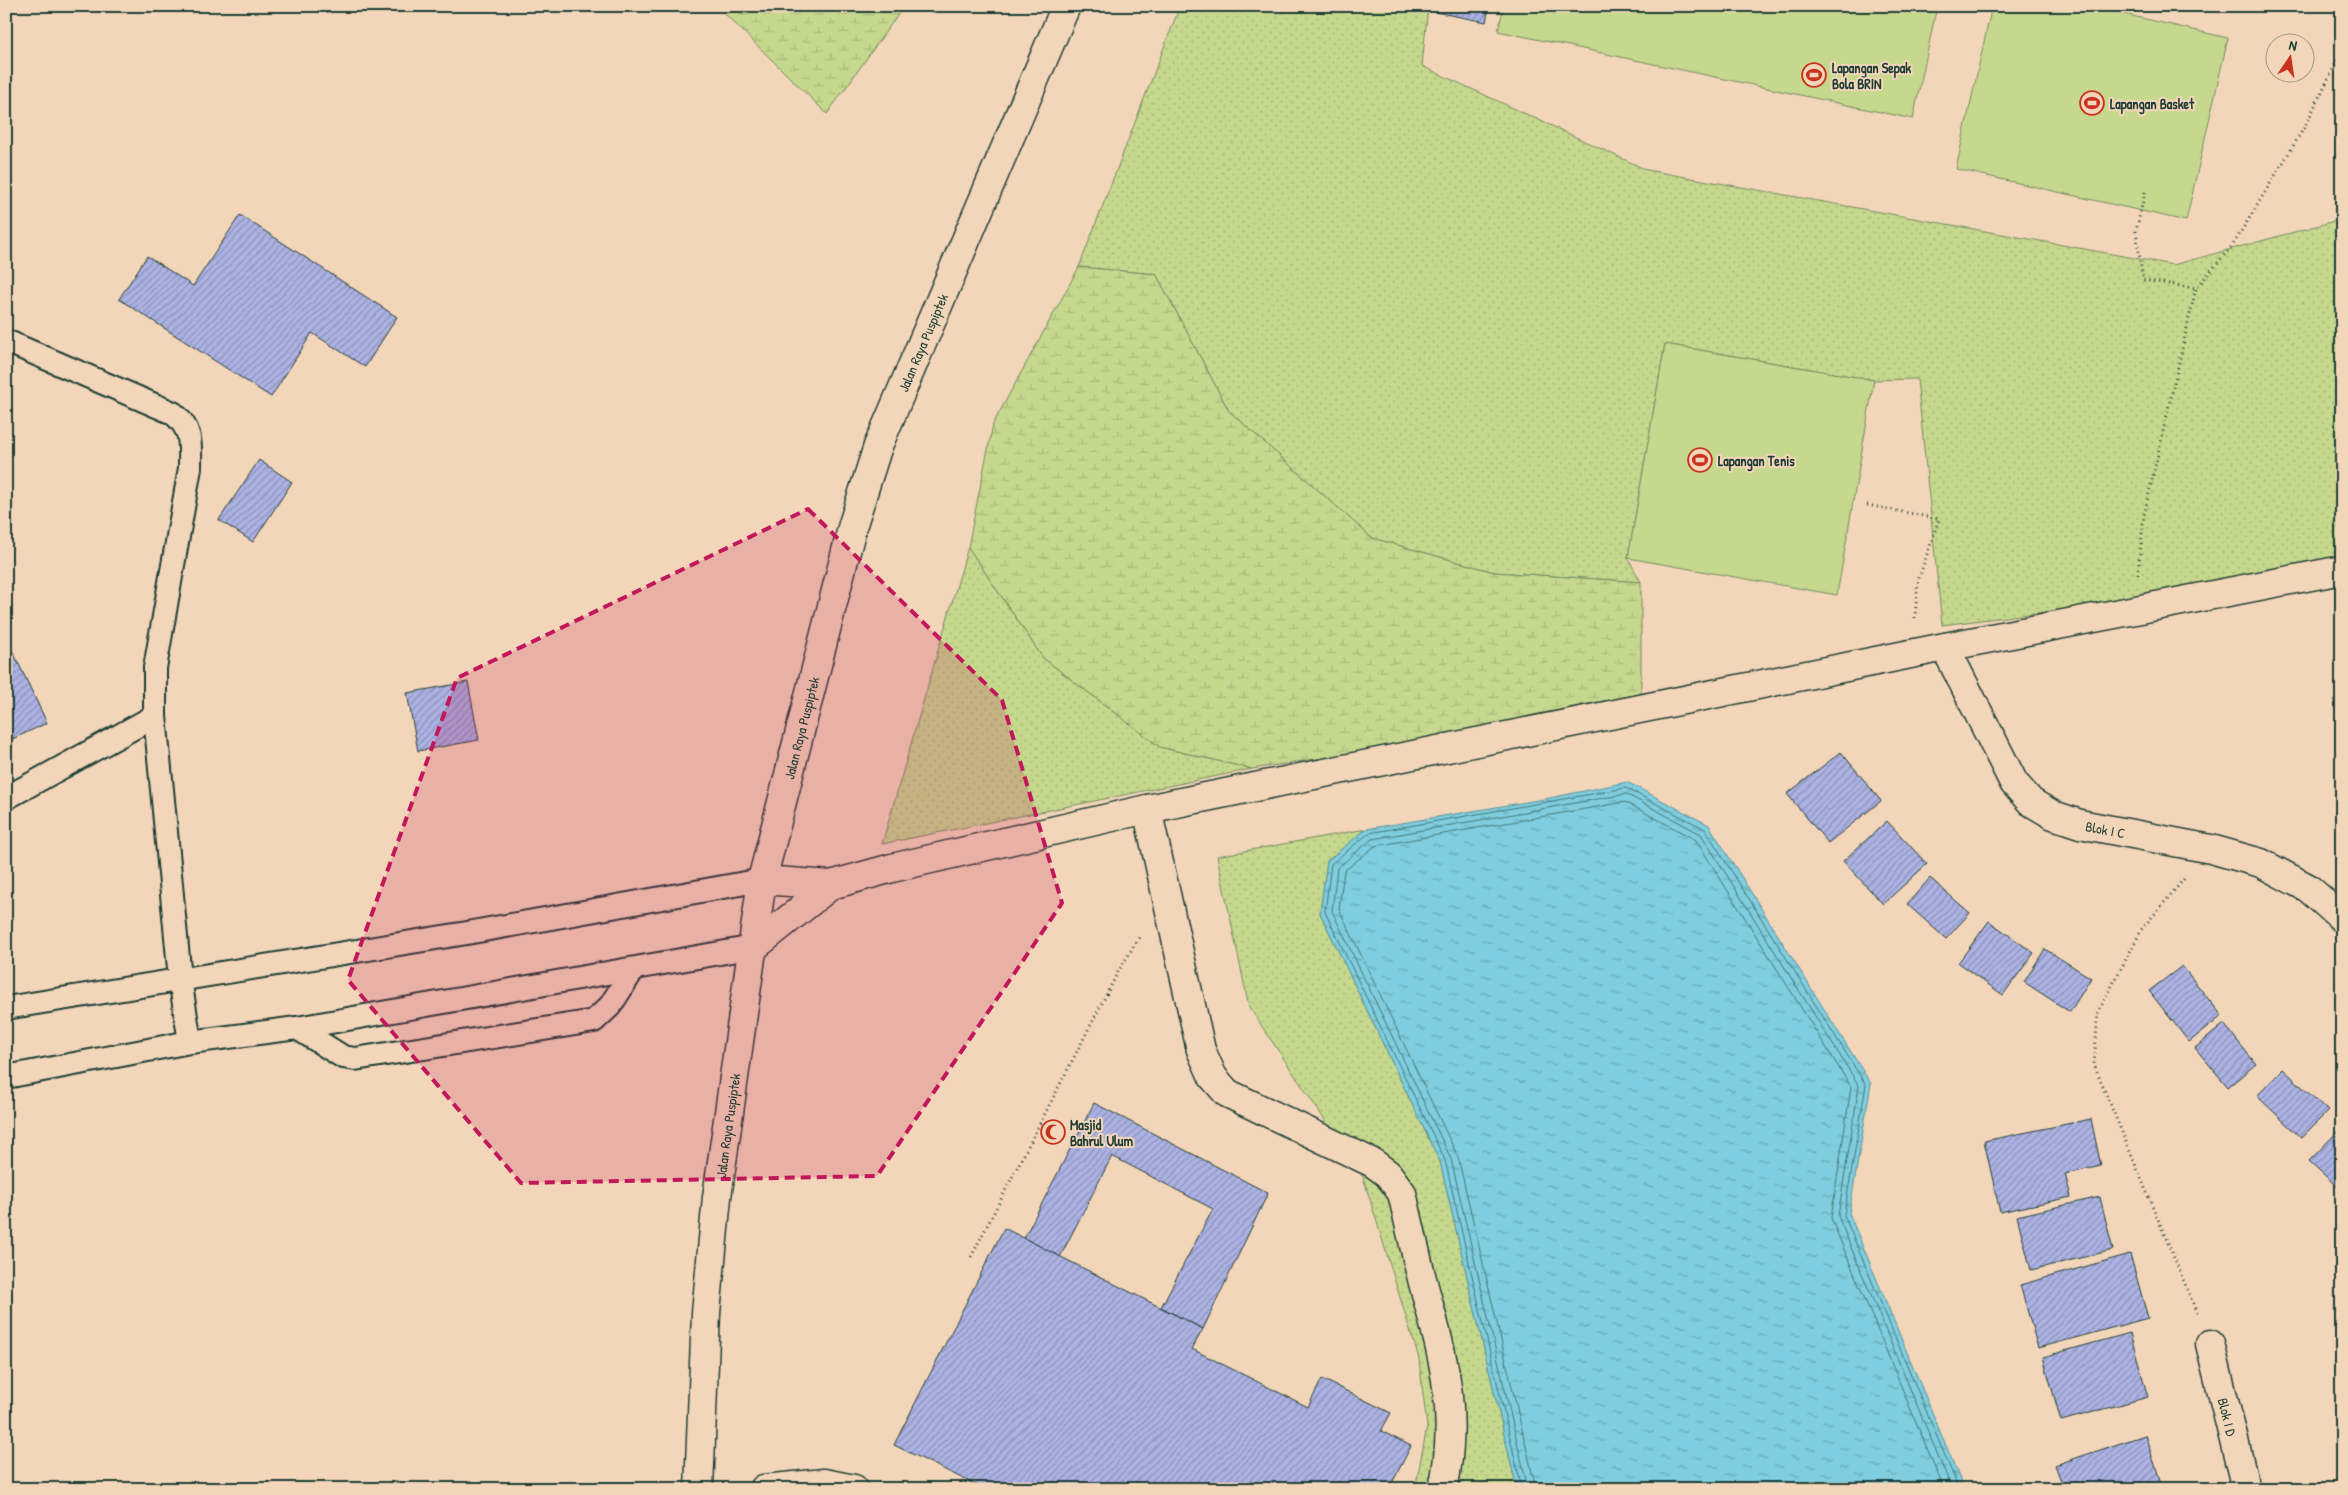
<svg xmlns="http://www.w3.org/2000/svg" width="2348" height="1495" font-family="'Patrick Hand',sans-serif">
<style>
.grass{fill:url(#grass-dots);stroke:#728a60}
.wetland{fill:url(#wetland-marsh);stroke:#728a60}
.garden{fill:#c6d88d;stroke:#728a60}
.water{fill:url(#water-ripples);stroke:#59939a}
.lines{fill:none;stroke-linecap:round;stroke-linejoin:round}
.shore{stroke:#457778;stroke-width:1}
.building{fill:url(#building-hatch);stroke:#1f3d34}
.service-casing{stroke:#1f3d34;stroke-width:26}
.minor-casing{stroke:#1f3d34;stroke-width:31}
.path{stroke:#1f3d34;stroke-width:3;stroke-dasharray:1 4;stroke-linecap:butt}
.service{stroke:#f3d6ba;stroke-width:22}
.minor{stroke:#f3d6ba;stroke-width:28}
.marked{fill:#c2185b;fill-opacity:0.2;stroke:#c2185b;stroke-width:4;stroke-dasharray:10 6;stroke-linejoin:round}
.labels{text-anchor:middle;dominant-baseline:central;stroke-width:4;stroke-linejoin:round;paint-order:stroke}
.poi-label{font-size:14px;font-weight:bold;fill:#1f3d34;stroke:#f3d6ba;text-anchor:start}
.street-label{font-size:14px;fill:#1f3d34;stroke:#f3d6ba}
</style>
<defs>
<pattern id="grass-dots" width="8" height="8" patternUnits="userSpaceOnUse" patternTransform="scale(1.25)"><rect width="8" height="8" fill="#c6d88d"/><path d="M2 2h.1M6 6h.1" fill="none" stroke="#aaba7a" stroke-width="1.8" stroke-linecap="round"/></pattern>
<pattern id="wetland-marsh" width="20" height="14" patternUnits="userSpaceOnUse" patternTransform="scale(1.25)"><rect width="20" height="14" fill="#c6d88d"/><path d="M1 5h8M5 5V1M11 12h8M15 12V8" fill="none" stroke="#aaba7a"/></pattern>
<pattern id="water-ripples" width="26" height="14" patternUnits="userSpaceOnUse" patternTransform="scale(1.25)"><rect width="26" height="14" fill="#7fcdde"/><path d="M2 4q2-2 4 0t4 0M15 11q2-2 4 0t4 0" fill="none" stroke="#67a8b5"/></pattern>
<pattern id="building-hatch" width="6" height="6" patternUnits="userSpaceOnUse" patternTransform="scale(1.25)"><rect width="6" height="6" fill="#acb2e3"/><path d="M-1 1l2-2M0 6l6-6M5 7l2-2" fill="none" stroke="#8b92b9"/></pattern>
</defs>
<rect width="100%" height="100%" fill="#f3d6ba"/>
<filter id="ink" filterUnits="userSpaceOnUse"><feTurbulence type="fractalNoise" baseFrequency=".02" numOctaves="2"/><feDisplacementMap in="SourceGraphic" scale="10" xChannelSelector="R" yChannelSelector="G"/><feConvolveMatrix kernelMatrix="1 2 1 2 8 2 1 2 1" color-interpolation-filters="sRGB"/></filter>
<g filter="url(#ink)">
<g class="grass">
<polygon points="1180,6 1428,6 1422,66 1647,170 2173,265 2342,219 2342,574 1942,625 1917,379 1874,380 1665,344 1628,558 1641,582 1494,572 1372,538 1229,411 1156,274 1079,267"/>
<polygon points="968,547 1043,658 1160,747 1252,769 882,844"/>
<polygon points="1366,829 1327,861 1320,913 1440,1162 1517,1489 1415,1489 1427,1427 1419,1359 1363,1177 1249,1007 1217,856"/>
</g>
<g class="wetland">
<polygon points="717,6 904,6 827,114"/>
<polygon points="1079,267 1156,274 1229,411 1372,538 1494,572 1641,582 1641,708 1252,769 1160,747 1043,658 968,547 993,424"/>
</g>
<g class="garden">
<polygon points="1504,6 1937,6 1913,119 1498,31"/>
<polygon points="1992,6 2089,6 2228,38 2186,221 1956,169"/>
<polygon points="1665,344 1874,380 1837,595 1628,558"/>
</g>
<polygon class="water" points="1627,782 1709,825 1871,1084 1849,1213 1964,1489 1517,1489 1440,1162 1320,913 1327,861 1366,829 1550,798"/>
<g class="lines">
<g class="shore">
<polyline points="1522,1489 1445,1160 1325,912 1331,864 1369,833 1626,788 1705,829 1866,1085 1844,1215 1959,1489"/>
<polyline points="1528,1489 1451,1159 1332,911 1337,868 1372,839 1626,794 1701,834 1859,1086 1838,1216 1952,1489"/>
<polyline points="1536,1489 1458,1157 1339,909 1344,871 1375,846 1625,802 1696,840 1851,1087 1831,1218 1944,1489"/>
</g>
</g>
<g class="building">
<polygon points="1431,6 1489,6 1486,22 1430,11"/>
<polygon points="240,215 397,317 365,367 312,333 271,397 119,299 147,256 193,286"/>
<polygon points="259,460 292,482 253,542 219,520"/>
<polygon points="6,637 47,723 6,742"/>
<polygon points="468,682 479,740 418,751 407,693"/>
<polygon points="1841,752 1881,801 1828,843 1787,794"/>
<polygon points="1887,821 1927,864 1883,904 1843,861"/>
<polygon points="1930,878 1970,913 1946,939 1907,904"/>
<polygon points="1989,921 2034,953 2003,995 1958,963"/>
<polygon points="2045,949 2091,978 2070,1012 2024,982"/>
<polygon points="2182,966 2222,1016 2189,1042 2149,991"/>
<polygon points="2224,1024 2256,1064 2228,1087 2195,1048"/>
<polygon points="2283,1069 2328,1111 2301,1138 2257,1096"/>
<polygon points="1094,1103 1268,1193 1203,1329 1161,1307 1213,1209 1112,1156 1060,1257 1024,1238"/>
<polygon points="2091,1119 2101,1166 2065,1174 2071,1197 2000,1212 1984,1141"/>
<polygon points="2342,1127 2342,1191 2309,1161"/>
<polygon points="2100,1197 2113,1250 2031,1270 2017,1216"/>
<polygon points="1004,1228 1203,1329 1192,1349 1308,1407 1322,1379 1391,1413 1381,1431 1411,1446 1389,1489 984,1489 894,1445"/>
<polygon points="2130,1254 2148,1318 2038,1348 2020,1285"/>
<polygon points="2130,1333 2148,1397 2061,1421 2043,1357"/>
<polygon points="2145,1435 2163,1489 2064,1489 2055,1465"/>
</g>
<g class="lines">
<g class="service-casing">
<g id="service">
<path d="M6 341 173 413C193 430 190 443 190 468L155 668V716L180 979 190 1042"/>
<polyline points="6,798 155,716"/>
<polyline points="6,1008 467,933 762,880"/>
<polyline points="297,1028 343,1057 355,1059 594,1021 610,1006 633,970"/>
<polyline points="6,1077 190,1042 297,1028 754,947"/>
</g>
</g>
<g class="minor-casing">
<g id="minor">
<path id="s1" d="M1945 647 2014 783 2031 802 2053 815 2080 824 2211 849 2261 863 2308 888 2342 918"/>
<path d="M1147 809 1201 1050 1213 1077 1227 1093 1373 1163 1388 1174 1402 1193C1409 1222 1415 1251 1422 1279 1442 1354 1460 1410 1443 1489"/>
<polyline points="762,880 831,885 892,868 1147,809 1945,647 2342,570"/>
<polyline points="754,947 831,885"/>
<path id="s2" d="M2210 1344 2246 1489"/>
<path id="s3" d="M699 1489 706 1313 717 1197 762 880 853 524 878 446 1066 6"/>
<polyline points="764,1489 824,1483 854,1489"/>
</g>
</g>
<g class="path">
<polyline points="2145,192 2136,231 2143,280 2196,288"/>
<polyline points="1867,505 1939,519 1918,581 1915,618"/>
<polyline points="2138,574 2144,515 2196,288 2233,245 2304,128 2342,51"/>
<polyline points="2184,879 2142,929 2098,1012 2094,1065 2197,1313"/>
<polyline points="971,1257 1118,972 1140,936"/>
</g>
<use href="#service" class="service"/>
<use href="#minor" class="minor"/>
</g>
</g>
<path class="marked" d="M808 509 1002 700 1062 903 877 1176 521 1183 348 980 457 678Z"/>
<defs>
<g id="stadium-ring" transform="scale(1.25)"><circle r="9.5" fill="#f3d6ba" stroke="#c8321e" stroke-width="1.5"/><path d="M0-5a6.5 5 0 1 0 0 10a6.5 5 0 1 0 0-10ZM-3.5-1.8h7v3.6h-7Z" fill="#c8321e"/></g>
<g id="mosque-ring" transform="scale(1.25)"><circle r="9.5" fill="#f3d6ba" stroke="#c8321e" stroke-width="1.5"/><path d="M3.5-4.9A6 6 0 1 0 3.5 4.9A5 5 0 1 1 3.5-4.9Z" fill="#c8321e"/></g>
</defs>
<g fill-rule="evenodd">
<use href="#stadium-ring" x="1814" y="75"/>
<use href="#stadium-ring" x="2092" y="103"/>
<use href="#stadium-ring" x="1700" y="460"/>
<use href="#mosque-ring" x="1053" y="1132"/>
</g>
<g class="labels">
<g class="poi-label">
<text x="1832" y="67">Lapangan Sepak<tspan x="1832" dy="16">Bola BRIN</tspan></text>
<text x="2110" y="103">Lapangan Basket</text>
<text x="1718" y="460">Lapangan Tenis</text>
<text x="1070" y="1124">Masjid<tspan x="1070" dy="16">Bahrul Ulum</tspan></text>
</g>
<g class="street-label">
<text stroke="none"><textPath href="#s3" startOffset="1175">Jalan Raya Puspiptek</textPath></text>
<text stroke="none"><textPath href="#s3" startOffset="770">Jalan Raya Puspiptek</textPath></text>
<text stroke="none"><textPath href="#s1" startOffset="258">Blok I C</textPath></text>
<text stroke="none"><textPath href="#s3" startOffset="365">Jalan Raya Puspiptek</textPath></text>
<text stroke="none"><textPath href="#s2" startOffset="75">Blok I D</textPath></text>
</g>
</g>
<rect width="2348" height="1495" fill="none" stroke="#f3d6ba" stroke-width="25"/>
<rect x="12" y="12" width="2323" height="1470" fill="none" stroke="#1f3d34" stroke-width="2" filter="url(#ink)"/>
<g transform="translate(2290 58) rotate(13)"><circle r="24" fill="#f3d6ba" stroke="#9e9984"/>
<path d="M0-4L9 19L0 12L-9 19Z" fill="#c8321e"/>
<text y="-8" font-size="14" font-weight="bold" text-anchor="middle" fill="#1f3d34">N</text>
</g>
</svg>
